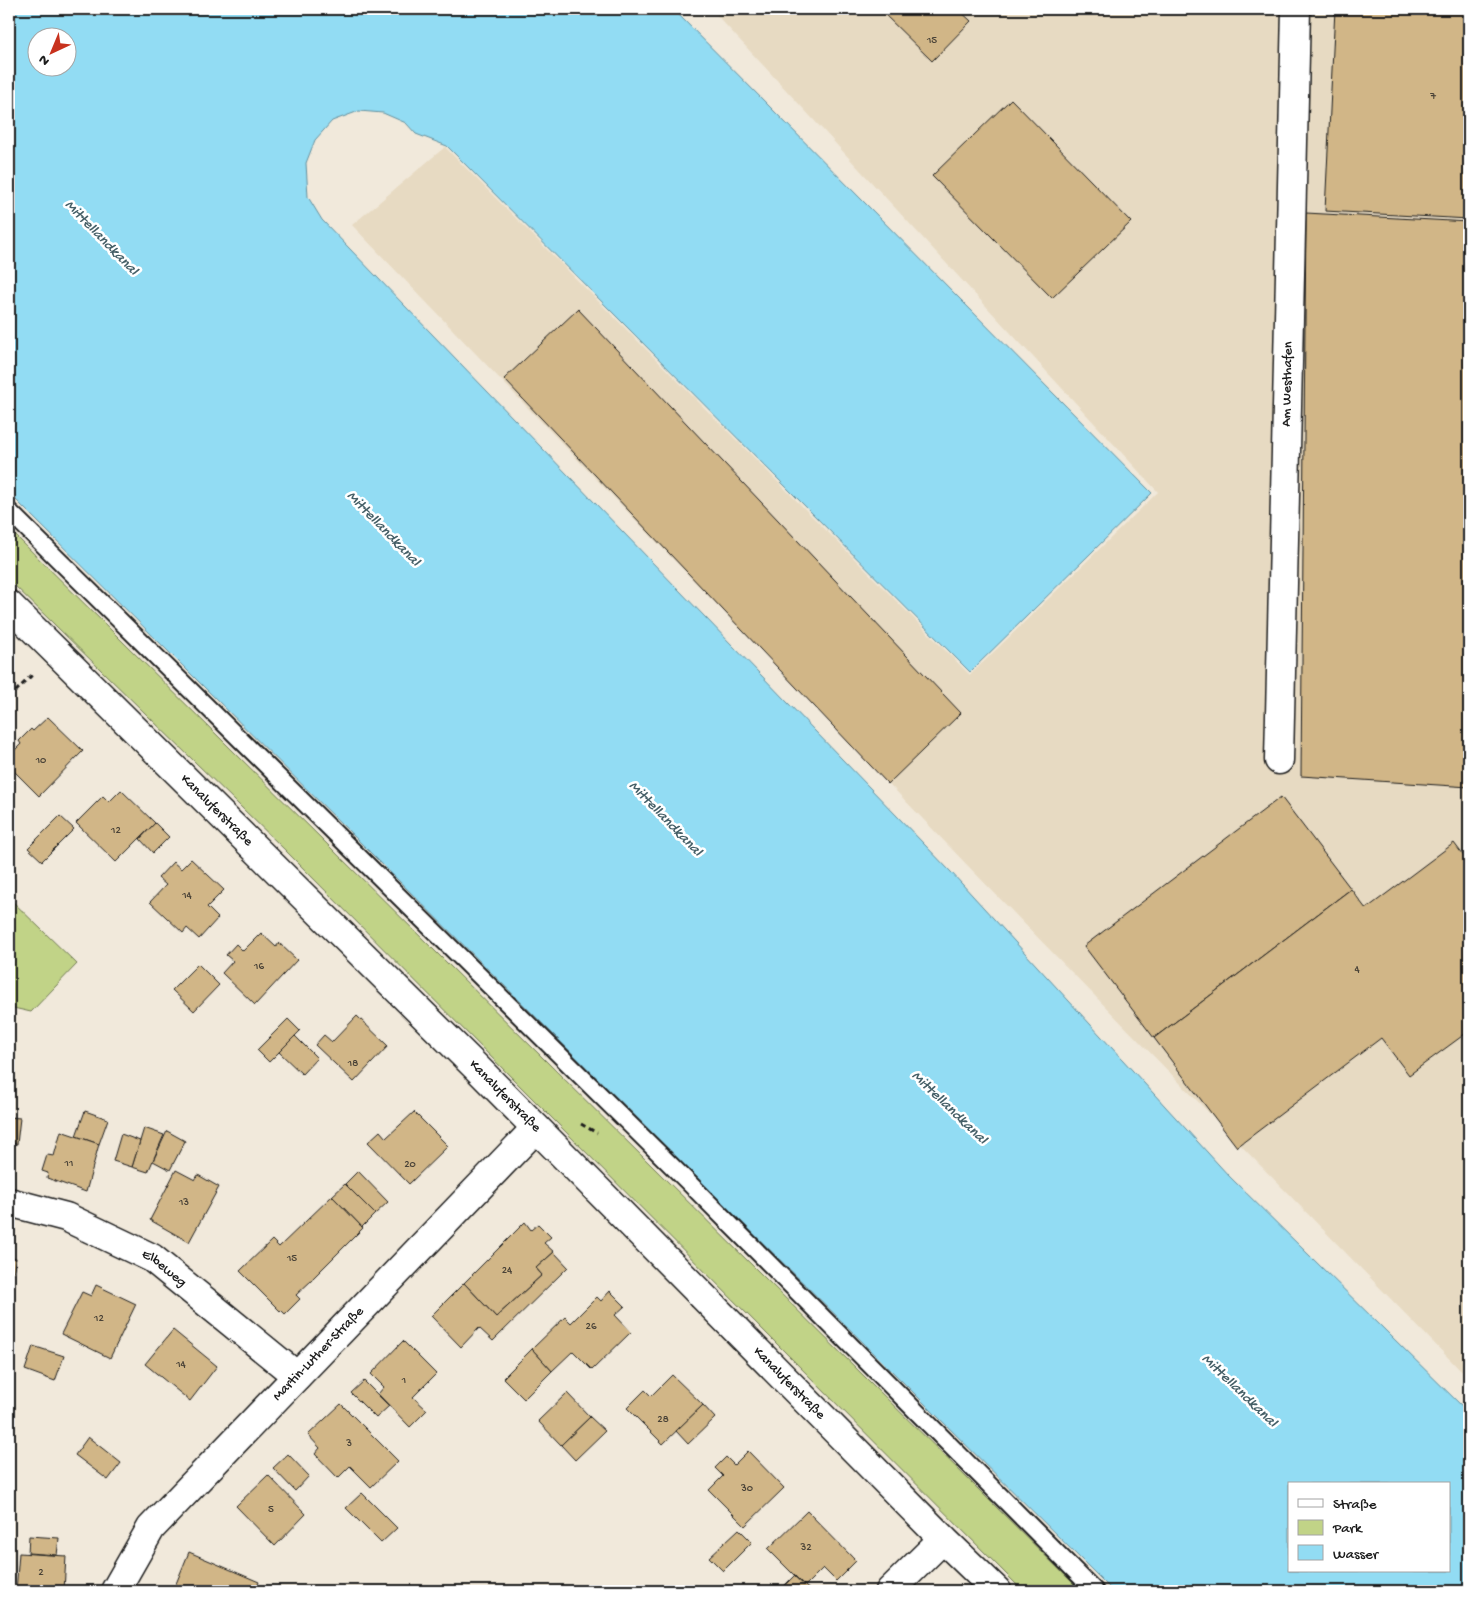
<svg xmlns="http://www.w3.org/2000/svg" width="1478" height="1600" font-family="'Gochi Hand',sans-serif">
<style>
.built{fill:#e7dac2}
.green{fill:#c1d387;stroke:#6e7852}
.water{fill:#92dcf3;stroke:#638f9d;fill-rule:evenodd}
.building{fill:#d1b687;stroke:#1c1c1c}
.lines{fill:none;stroke-linecap:round;stroke-linejoin:round}
.service-casing{stroke:#1c1c1c;stroke-width:20}
.minor-casing{stroke:#1c1c1c;stroke-width:31}
.path{stroke:#1c1c1c;stroke-width:3;stroke-dasharray:5 4;stroke-linecap:butt}
.service{stroke:#fff;stroke-width:16}
.minor{stroke:#fff;stroke-width:28}
.labels{text-anchor:middle;dominant-baseline:central;stroke-width:5;stroke-linejoin:round;paint-order:stroke}
.number-label{font-size:11px;fill:#494237}
.street-label{font-size:14px;fill:#1c1c1c;stroke:#fff}
.water-label{font-size:15px;font-style:italic;fill:#455f67;stroke:#fff}
</style>
<rect width="100%" height="100%" fill="#f1e9db"/>
<filter id="ink" filterUnits="userSpaceOnUse"><feTurbulence type="fractalNoise" baseFrequency=".02" numOctaves="2"/><feDisplacementMap in="SourceGraphic" scale="10" xChannelSelector="R" yChannelSelector="G"/><feConvolveMatrix kernelMatrix="1 2 1 2 8 2 1 2 1" color-interpolation-filters="sRGB"/></filter>
<g filter="url(#ink)">
<polygon class="built" points="711,9 1469,9 1469,1379 971,869 352,225 445,147 970,675 1158,492"/>
<g class="green">
<polygon points="9,529 1081,1591 1023,1591 286,851 9,580"/>
<polygon points="9,898 77,964 31,1012 9,1007"/>
</g>
<path class="water" d="M9 9H673L1152 493 970 672 447 146 416 134 406 123 383 113 359 111 332 121 315 140 306 163 308 197 322 220 951 872 1229 1176 1469 1413V1591H1113L9 493ZM38 38H68V68H38ZM1289 1484H1449V1571H1289Z"/>
<g class="building">
<polygon points="879,9 958,9 971,21 932,61"/>
<polygon points="1335,9 1469,9 1469,219 1325,211"/>
<polygon points="1011,99 1131,222 1052,298 932,176"/>
<polygon points="1306,213 1469,222 1469,787 1301,776"/>
<polygon points="578,309 961,713 888,784 504,379"/>
<polygon points="48,717 83,751 39,796 9,766 9,756 21,744 19,741 31,729 33,731"/>
<polygon points="121,790 155,823 116,862 76,823 103,796 109,802"/>
<polygon points="1281,797 1351,889 1154,1038 1084,946"/>
<polygon points="60,816 74,829 42,861 28,848"/>
<polygon points="155,823 169,837 153,853 140,839"/>
<polygon points="1454,843 1469,863 1469,1031 1409,1075 1381,1038 1237,1147 1154,1038 1351,889 1366,909"/>
<polygon points="191,859 224,890 207,907 218,918 199,939 187,928 183,933 150,902 166,885 158,878 173,862 181,869"/>
<polygon points="261,933 276,947 279,943 297,960 255,1005 222,973 233,961 226,955 236,944 243,951"/>
<polygon points="198,964 219,985 194,1011 172,990"/>
<polygon points="357,1016 388,1046 354,1082 315,1045 324,1035 332,1042"/>
<polygon points="288,1019 300,1031 269,1062 257,1050"/>
<polygon points="295,1036 317,1058 302,1074 279,1052"/>
<polygon points="85,1111 108,1119 99,1144 76,1136"/>
<polygon points="414,1112 448,1146 409,1184 368,1142 380,1131 386,1138"/>
<polygon points="9,1117 20,1118 17,1144 9,1143"/>
<polygon points="144,1128 164,1135 148,1172 132,1167"/>
<polygon points="61,1131 99,1144 86,1192 47,1178 48,1173 42,1171 47,1155 54,1156"/>
<polygon points="167,1131 185,1141 170,1170 153,1161"/>
<polygon points="121,1134 140,1141 132,1167 113,1161"/>
<polygon points="176,1170 195,1180 198,1175 219,1187 189,1242 150,1220"/>
<polygon points="358,1171 388,1202 375,1214 345,1184"/>
<polygon points="345,1184 375,1214 362,1227 332,1196"/>
<polygon points="332,1196 363,1228 312,1279 312,1280 296,1295 300,1299 285,1314 281,1310 280,1311 240,1271 272,1240 279,1247"/>
<polygon points="525,1222 531,1230 538,1224 551,1237 544,1243 554,1252 536,1268 542,1275 496,1317 464,1283"/>
<polygon points="554,1252 568,1267 493,1341 479,1328 461,1347 431,1316 464,1283 496,1317 542,1275 536,1268"/>
<polygon points="9,1257 16,1258 9,1293"/>
<polygon points="96,1285 136,1304 110,1358 61,1334 82,1292 91,1296"/>
<polygon points="610,1291 625,1306 615,1315 631,1332 592,1370 573,1351 552,1371 532,1349 565,1317 571,1323 597,1297 601,1301"/>
<polygon points="173,1330 217,1366 190,1401 145,1364"/>
<polygon points="403,1341 436,1374 413,1397 427,1410 410,1427 378,1394 384,1387 371,1374"/>
<polygon points="33,1346 64,1356 55,1381 25,1370"/>
<polygon points="532,1349 552,1371 524,1399 503,1378"/>
<polygon points="672,1375 703,1405 663,1444 627,1408 645,1390 651,1396"/>
<polygon points="364,1381 389,1406 376,1418 351,1393"/>
<polygon points="567,1393 590,1417 561,1445 538,1421"/>
<polygon points="341,1404 398,1461 371,1487 350,1466 338,1478 315,1454 320,1448 308,1435"/>
<polygon points="703,1405 715,1418 688,1444 676,1431"/>
<polygon points="590,1417 605,1431 575,1460 561,1445"/>
<polygon points="88,1437 121,1463 108,1480 75,1455"/>
<polygon points="748,1451 784,1488 745,1526 709,1490 723,1476 715,1468 726,1457 734,1465"/>
<polygon points="288,1454 309,1476 295,1491 273,1468"/>
<polygon points="268,1475 306,1514 275,1546 236,1506"/>
<polygon points="362,1493 397,1528 381,1543 346,1508"/>
<polygon points="807,1511 856,1561 836,1581 823,1568 805,1586 768,1549"/>
<polygon points="739,1529 752,1542 723,1571 709,1557"/>
<polygon points="29,1536 59,1538 57,1555 28,1553"/>
<polygon points="189,1552 259,1582 255,1591 173,1591"/>
<polygon points="19,1553 66,1556 64,1591 16,1591"/>
<polygon points="794,1576 805,1586 811,1591 779,1591"/>
</g>
<g class="lines">
<g class="service-casing">
<polyline id="service" points="9,511 686,1180 1095,1591"/>
</g>
<g class="minor-casing">
<g id="minor">
<path id="s1" d="M9 605 477 1068 943 1539 997 1591"/>
<path id="s2" d="M1279 760 1296 9"/>
<path id="s3" d="M9 1202 66 1217 152 1258 297 1376"/>
<path id="s4" d="M115 1591 151 1528 536 1128"/>
<polyline points="890,1591 943,1539"/>
</g>
</g>
<g class="path">
<polyline points="9,698 32,675"/>
<polyline points="581,1124 597,1133"/>
</g>
<use href="#service" class="service"/>
<use href="#minor" class="minor"/>
</g>
</g>
<g class="labels">
<g class="number-label">
<text x="932" y="41">15</text>
<text x="1433" y="97">7</text>
<text x="41" y="761">10</text>
<text x="116" y="831">12</text>
<text x="187" y="896">14</text>
<text x="259" y="967">16</text>
<text x="1357" y="970">4</text>
<text x="353" y="1064">18</text>
<text x="69" y="1164">11</text>
<text x="410" y="1165">20</text>
<text x="184" y="1203">13</text>
<text x="292" y="1259">15</text>
<text x="507" y="1271">24</text>
<text x="99" y="1319">12</text>
<text x="591" y="1327">26</text>
<text x="181" y="1365">14</text>
<text x="404" y="1381">1</text>
<text x="663" y="1420">28</text>
<text x="349" y="1444">3</text>
<text x="747" y="1489">30</text>
<text x="271" y="1510">5</text>
<text x="806" y="1548">32</text>
<text x="41" y="1573">2</text>
</g>
<g class="street-label">
<text stroke="none"><textPath href="#s2" startOffset="376">Am Westhafen</textPath></text>
<text stroke="none"><textPath href="#s1" startOffset="292">Kanaluferstraße</textPath></text>
<text stroke="none"><textPath href="#s1" startOffset="698">Kanaluferstraße</textPath></text>
<text stroke="none"><textPath href="#s3" startOffset="170">Elbeweg</textPath></text>
<text stroke="none"><textPath href="#s4" startOffset="314">Martin-Luther-Straße</textPath></text>
<text stroke="none"><textPath href="#s1" startOffset="1102">Kanaluferstraße</textPath></text>
</g>
<g class="water-label">
<text transform="translate(101 238) rotate(46)">Mittellandkanal</text>
<text transform="translate(383 529) rotate(46)">Mittellandkanal</text>
<text transform="translate(665 819) rotate(46)">Mittellandkanal</text>
<text transform="translate(949 1108) rotate(44)">Mittellandkanal</text>
<text transform="translate(1239 1391) rotate(44)">Mittellandkanal</text>
</g>
</g>
<rect width="1478" height="1600" fill="none" stroke="#fff" stroke-width="30"/>
<rect x="15" y="15" width="1448" height="1570" fill="none" stroke="#1c1c1c" stroke-width="2" filter="url(#ink)"/>
<rect x="1288" y="1482" width="162" height="90" fill="#ffffff" stroke="#a4a4a4"/>
<rect x="1298" y="1499" width="25" height="8" fill="#ffffff" stroke="#a4a4a4"/>
<text x="1333" y="1508" font-size="15" fill="#1c1c1c">Straße</text>
<rect x="1298" y="1520" width="25" height="15" fill="#c1d387" stroke="#a4a4a4"/>
<text x="1333" y="1532" font-size="15" fill="#1c1c1c">Park</text>
<rect x="1298" y="1545" width="25" height="15" fill="#92dcf3" stroke="#a4a4a4"/>
<text x="1333" y="1558" font-size="15" fill="#1c1c1c">Wasser</text>
<g transform="translate(52 52) rotate(224)"><circle r="24" fill="#ffffff" stroke="#a4a4a4"/>
<path d="M0-4L9 19L0 12L-9 19Z" fill="#c8321e"/>
<text y="-8" font-size="14" font-weight="bold" text-anchor="middle" fill="#1c1c1c">N</text>
</g>
</svg>
